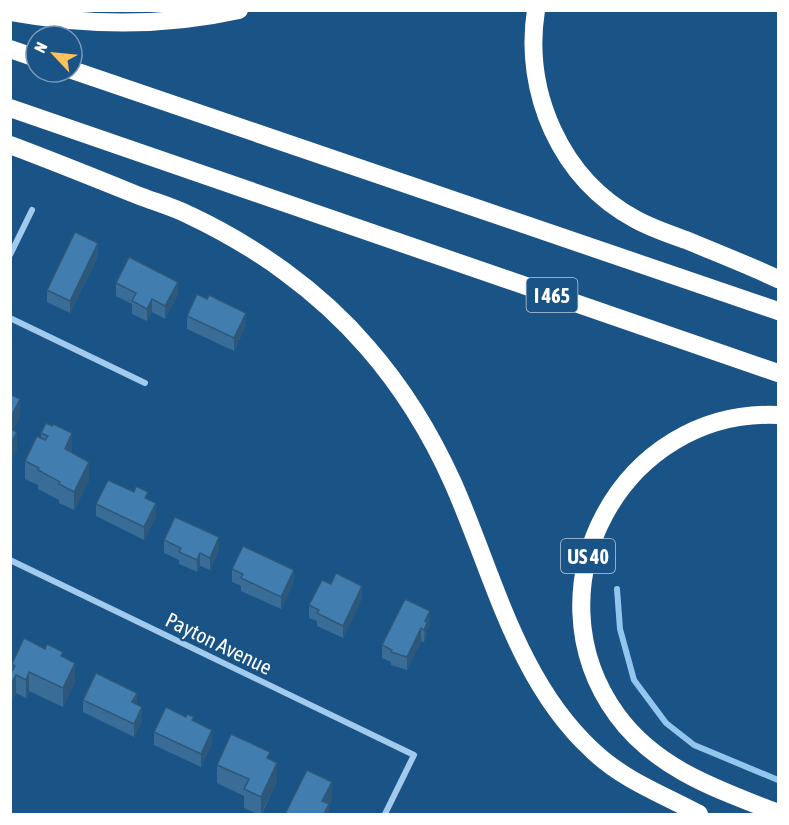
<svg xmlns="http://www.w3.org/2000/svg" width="789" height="825" font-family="'Asap Condensed',sans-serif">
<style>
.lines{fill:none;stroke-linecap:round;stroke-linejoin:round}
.stream{stroke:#93c6ee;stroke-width:6}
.minor{stroke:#a1caec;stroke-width:6}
.motorway{stroke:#fff;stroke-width:18}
.wall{fill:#396c96}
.shaded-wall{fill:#2e587a}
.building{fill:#427daf;stroke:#2e587a;stroke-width:1.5}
.labels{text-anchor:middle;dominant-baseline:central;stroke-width:4.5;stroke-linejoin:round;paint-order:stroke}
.shield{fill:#1a5386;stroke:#bacbdb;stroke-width:1.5}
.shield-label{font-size:20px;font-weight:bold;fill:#fff}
.street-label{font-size:21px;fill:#fff;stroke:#1a5386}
</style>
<rect width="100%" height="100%" fill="#1a5386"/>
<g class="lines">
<polyline class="stream" points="617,589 620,629 634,680 666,723 694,745 778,780"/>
<g class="minor">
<polyline points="10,255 32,210"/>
<polyline points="10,318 145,383"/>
<polyline points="10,560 414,755 385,814"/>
</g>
<g class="motorway">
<path d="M536 10C523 93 561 179 635 219 651 228 669 234 686 240 717 253 748 265 778 279"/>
<path d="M10 12C87 26 163 27 239 10"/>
<polyline points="10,49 36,58"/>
<polyline points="72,70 778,311"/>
<polyline points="10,108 778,373"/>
<path d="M10 145C53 161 95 178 137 195 155 202 173 207 189 215 255 246 319 291 367 347 402 387 431 434 453 483 493 573 517 681 592 750 623 780 662 794 699 814"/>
<path d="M778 415C622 408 525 588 617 715 656 769 719 790 778 813"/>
</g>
</g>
<g class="wall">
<polygon points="98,256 70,313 47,302 47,290"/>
<polygon points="116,283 178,294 165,319 152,312 147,321 132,314 132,304 116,296"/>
<polygon points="187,316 246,325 234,351 187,329"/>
<polygon points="46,423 72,452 72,453 89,480 74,510 59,503 59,500 38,489 38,485 25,479 25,461 41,438 41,433"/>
<polygon points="148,499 156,516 144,540 96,516 96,504"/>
<polygon points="164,540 219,550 210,570 200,566 197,572 179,564 179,560 164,553"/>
<polygon points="232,569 294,582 281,609 241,591 241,586 232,582"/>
<polygon points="362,598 343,638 317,626 317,621 309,618 309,605"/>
<polygon points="430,624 427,630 427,635 424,642 421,641 407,670 391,665 391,662 382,658 382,645"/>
<polygon points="63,657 75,681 63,707 29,691 26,698 16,693 12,671 12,664"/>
<polygon points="83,700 137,704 142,720 134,737 83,712"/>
<polygon points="194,721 212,743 201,767 154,745 154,732"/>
<polygon points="270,759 277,781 262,814 258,814 244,808 244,796 217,783 217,765"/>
</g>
<g class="shaded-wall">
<polygon points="98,243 98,256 70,313 70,301"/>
<polygon points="178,282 178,294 165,319 165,306"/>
<polygon points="152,299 152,312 147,321 147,309"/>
<polygon points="246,313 246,325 234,351 234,338"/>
<polygon points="20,399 20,417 10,437 10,419"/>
<polygon points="17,432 17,450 10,463 10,445"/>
<polygon points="72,433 72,452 65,468 65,449"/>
<polygon points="89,462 89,480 74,510 74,492"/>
<polygon points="156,503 156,516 144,540 144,527"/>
<polygon points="219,537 219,550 210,570 210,558"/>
<polygon points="200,553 200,566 197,572 197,560"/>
<polygon points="294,570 294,582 281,609 281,597"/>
<polygon points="362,586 362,598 343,638 343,626"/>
<polygon points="430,611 430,624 427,630 427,635 424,642 425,621"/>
<polygon points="421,628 421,641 407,670 407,657"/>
<polygon points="75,663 75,681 63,707 63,688"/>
<polygon points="29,672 29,691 26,698 26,680"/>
<polygon points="16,675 16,693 10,705 10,686"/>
<polygon points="137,693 137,705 132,702"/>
<polygon points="142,707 142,720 134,737 134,724"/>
<polygon points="212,730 212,743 201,767 201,754"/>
<polygon points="277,763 277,781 261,814 261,797"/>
<polygon points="332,782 332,801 329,806 329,814 322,814 322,801"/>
</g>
<g class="building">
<polygon points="75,232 98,243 70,301 47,290"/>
<polygon points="129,257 178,282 165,306 152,299 147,309 132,301 136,293 116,283"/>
<polygon points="197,294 207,299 209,295 246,313 234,338 187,316"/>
<polygon points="10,394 20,399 10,419"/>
<polygon points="46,423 52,426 53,424 72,433 65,449 89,462 74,492 59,484 60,482 38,470 39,468 25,461 37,436 45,440 48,436 41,433"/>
<polygon points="10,429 17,432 10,445"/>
<polygon points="108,480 134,492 136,486 148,492 145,498 156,503 144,527 96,504"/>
<polygon points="175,517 219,537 210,558 200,553 197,560 179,552 181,548 164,540"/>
<polygon points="243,546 294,570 281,597 241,578 243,574 232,569"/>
<polygon points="336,573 362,586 343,626 317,613 319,610 309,605 322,580 331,584"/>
<polygon points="405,599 430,611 425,621 427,623 424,630 421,628 407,657 391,652 392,650 382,645"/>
<polygon points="24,638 45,649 47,644 63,652 61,656 75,663 63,688 29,672 26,680 16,675 10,686 10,671 12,671 15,666 12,664"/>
<polygon points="96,673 137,693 132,702 142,707 134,724 83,700"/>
<polygon points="166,707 186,717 187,714 194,717 192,720 212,730 201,754 154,732"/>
<polygon points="231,734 270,752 267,758 277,763 261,797 244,789 249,779 217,765"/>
<polygon points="307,770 332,782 322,801 329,804 324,814 285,814"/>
</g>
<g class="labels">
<g class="shield">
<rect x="526.5" y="278" width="51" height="34" rx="4.5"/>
<rect x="561" y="539" width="54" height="34" rx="4.5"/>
</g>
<g class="shield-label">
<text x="552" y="295">I 465</text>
<text x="588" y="556">US 40</text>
</g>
<g class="street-label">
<text transform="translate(219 643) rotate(26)">Payton Avenue</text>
</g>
</g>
<rect width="789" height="825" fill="none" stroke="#ffffff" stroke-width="24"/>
<g transform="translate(54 54) rotate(296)"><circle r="28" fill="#1a5386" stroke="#7698b6" stroke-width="1.5"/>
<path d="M0-4.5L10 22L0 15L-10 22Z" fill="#ffc15c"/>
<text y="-9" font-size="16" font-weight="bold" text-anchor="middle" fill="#ffffff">N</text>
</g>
</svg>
